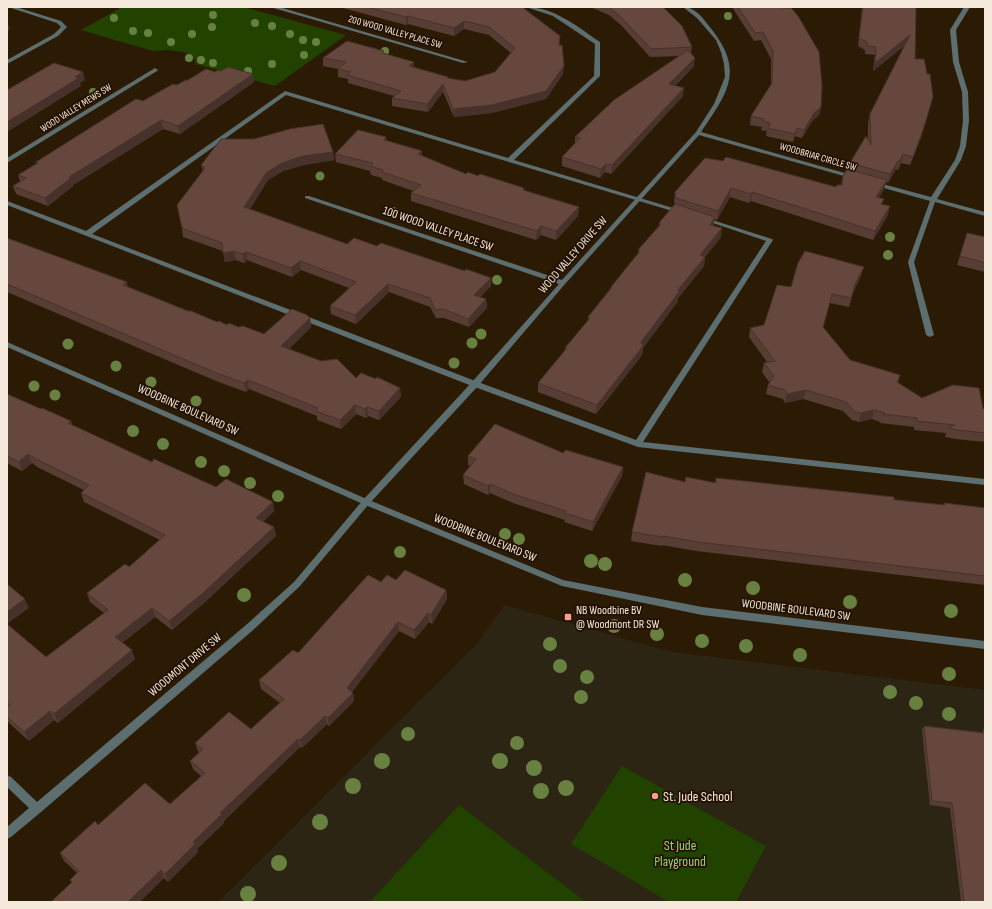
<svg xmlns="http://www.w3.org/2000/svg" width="992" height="909" font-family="'Sofia Sans Condensed',sans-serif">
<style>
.education{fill:#2c2514}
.green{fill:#224200}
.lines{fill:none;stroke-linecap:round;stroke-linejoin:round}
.service{fill:#5d6e70;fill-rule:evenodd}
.minor{fill:#5d6e70;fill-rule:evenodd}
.tertiary{fill:#5d6e70;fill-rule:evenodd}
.tree{fill:#688140}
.wall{fill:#573d34}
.shaded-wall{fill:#47322b}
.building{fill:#65473d;stroke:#47322b}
.poi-dot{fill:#f59d8e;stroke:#210;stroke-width:1.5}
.labels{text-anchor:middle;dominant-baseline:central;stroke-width:3.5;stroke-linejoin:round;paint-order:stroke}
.far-street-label{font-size:10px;fill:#f5e9dc;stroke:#210}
.street-label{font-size:12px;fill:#f5e9dc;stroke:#210}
.poi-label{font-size:12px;fill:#f5e9dc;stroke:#210;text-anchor:start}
.near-poi-label{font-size:14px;fill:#f5e9dc;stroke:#210;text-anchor:start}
.near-park-label{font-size:14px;fill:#9ad471;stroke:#210}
</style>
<rect width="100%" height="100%" fill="#2c1b04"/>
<polygon class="education" points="504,605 672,652 985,690 985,902 218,902 477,644"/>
<g class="green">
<polygon points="122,7 243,7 346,35 275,86 196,64 194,58 184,52 168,50 153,51 81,30"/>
<polygon points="622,766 766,846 736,902 669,902 571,844"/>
<polygon points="459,805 586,902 370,902"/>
</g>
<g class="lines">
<g class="service">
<polygon points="8,7 16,7 61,21 67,27 58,36 7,64 7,60 54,34 61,27 57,23"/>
<path d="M526 7C554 7 578 27 600 42V76L514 160 683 211V213H679L286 95 92 234 478 382 636 440 766 241 701 219 702 218H706L772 239 773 240 643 442 985 479V485L638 447 472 386 7 205V201L86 231 285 91 508 158 594 76 595 44 553 16Z"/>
</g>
<g class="minor">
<polygon points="270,7 279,7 468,62 463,63"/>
<path d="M683 7C695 7 703 18 709 26 745 70 729 91 701 132L855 176V178H851L699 135 565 284 478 386 369 504 300 586 252 631 41 812 11 837 7 839V827L29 808 7 787V775L11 777 37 802 246 625 294 582 363 500 472 382 559 284 305 198V196H309L562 280 696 132 714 104 725 77 724 64 721 52 716 40 697 18Z"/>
<polygon points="964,7 970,7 956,30 959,62 968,92 969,120 966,146 961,160 937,199 985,212 985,216 935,202 914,262 934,335 930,337 926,335 908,262 930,201 873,185 872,184 875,182 931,197 955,160 960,146 963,120 962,92 953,62 950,30"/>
<polygon points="155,68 158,70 157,71 7,163 7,158"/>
</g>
<polygon class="tertiary" points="7,342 369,500 563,580 702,607 985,641 985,649 702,615 562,586 363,504 7,347"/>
</g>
<g class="tree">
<circle cx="213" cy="15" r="4"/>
<circle cx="728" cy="16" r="4"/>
<circle cx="114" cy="18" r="4"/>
<circle cx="255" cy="23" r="4"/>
<circle cx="272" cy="26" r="4"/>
<circle cx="212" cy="27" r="4"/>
<circle cx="133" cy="31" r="4"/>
<circle cx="148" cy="33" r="4"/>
<circle cx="192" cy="34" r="4"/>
<circle cx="290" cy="34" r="4"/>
<circle cx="303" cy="40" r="4"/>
<circle cx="171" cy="42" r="4"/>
<circle cx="316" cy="42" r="4"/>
<circle cx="385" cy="51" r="4"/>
<circle cx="304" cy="55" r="4"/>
<circle cx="189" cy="58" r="4"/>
<circle cx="201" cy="60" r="4"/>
<circle cx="213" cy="63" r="4"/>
<circle cx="272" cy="64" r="4"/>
<circle cx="248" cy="71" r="4"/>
<circle cx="93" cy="92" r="4"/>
<circle cx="320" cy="176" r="4.5"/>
<circle cx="393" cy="212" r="5"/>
<circle cx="890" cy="237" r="5"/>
<circle cx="888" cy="255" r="5"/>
<circle cx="497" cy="280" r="5"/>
<circle cx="481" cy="334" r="5.5"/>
<circle cx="472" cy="343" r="5.5"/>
<circle cx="68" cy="344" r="5.5"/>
<circle cx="454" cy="363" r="5.5"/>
<circle cx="116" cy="366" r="5.5"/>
<circle cx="151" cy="382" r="5.5"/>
<circle cx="34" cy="386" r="5.5"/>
<circle cx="55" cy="395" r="5.5"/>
<circle cx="196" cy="401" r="5.5"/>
<circle cx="133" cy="431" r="6"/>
<circle cx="163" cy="444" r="6"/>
<circle cx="201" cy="462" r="6"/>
<circle cx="224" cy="471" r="6"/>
<circle cx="250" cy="483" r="6"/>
<circle cx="278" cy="496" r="6"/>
<circle cx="505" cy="534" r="6"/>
<circle cx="519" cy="539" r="6"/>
<circle cx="400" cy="552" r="6"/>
<circle cx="591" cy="561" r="7"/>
<circle cx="605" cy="564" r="7"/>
<circle cx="685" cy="580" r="7"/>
<circle cx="753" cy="588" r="7"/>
<circle cx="244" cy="595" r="7"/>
<circle cx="850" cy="602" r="7"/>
<circle cx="951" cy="611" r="7"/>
<circle cx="614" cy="626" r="7"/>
<circle cx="657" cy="634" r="7"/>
<circle cx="702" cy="641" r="7"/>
<circle cx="550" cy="644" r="7"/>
<circle cx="746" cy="646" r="7"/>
<circle cx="800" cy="655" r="7"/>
<circle cx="560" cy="666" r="7"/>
<circle cx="949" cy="674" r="7"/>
<circle cx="587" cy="677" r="7"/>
<circle cx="890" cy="692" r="7"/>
<circle cx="581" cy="697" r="7"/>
<circle cx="916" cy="703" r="7"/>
<circle cx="949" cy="714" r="7"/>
<circle cx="408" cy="734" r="7"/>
<circle cx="517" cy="743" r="7"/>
<circle cx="382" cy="761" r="8"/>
<circle cx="500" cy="761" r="8"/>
<circle cx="534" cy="768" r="8"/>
<circle cx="353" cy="786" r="8"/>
<circle cx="566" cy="788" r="8"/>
<circle cx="541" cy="791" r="8"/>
<circle cx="320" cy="822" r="8"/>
<circle cx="279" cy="863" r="8"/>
<circle cx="248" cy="894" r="8"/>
</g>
<g class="wall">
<polygon points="339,7 522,7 559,45 563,74 546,99 492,113 454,117 443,92 428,112 392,106 392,98 394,96 348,83 348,79 338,77 338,69 323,66 323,58 384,53 414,62 414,67 448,77 448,78 465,81 495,72 511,53 489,35 464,29 454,36 408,24 406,25"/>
<polygon points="590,7 663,7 692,47 691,53 694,66 675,86 683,96 611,174 605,172 600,178 562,166 562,157 575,144 575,137 680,56 650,57 621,25 609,15"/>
<polygon points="732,7 782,7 821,107 819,115 812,121 802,138 795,136 793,142 766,136 767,131 761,130 762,127 750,125 751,116 771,85 771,59 761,40 754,41"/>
<polygon points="862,7 916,7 915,59 922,135 910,165 901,163 898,170 896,169 888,183 886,182 884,189 879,198 888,215 873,240 751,201 749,203 730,197 717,220 714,219 714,226 721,237 705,257 704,266 678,298 678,301 643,348 642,355 596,414 538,392 538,383 565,350 565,348 588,321 588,317 611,289 611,287 638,254 638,250 659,226 659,223 675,205 674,201 675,192 705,158 836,187 841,185 843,176 849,170 850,163 868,140 868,123 870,114 904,46 873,71 875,55 865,54 865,50 858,46"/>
<polygon points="221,71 253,74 254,82 180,134 163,129 73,185 73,186 48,206 16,194 13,186 20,181 18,175 36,164 36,162 143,101 188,80 215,72"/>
<polygon points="386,137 386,140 422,151 422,156 466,174 524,190 578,216 556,240 541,235 536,240 411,201 411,193 413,191 382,180 382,178 371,175 370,171 336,162 335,154"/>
<polygon points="333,152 334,160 304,165 283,171 268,180 250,209 347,244 491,286 480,297 486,299 487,308 469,327 444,318 436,318 430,307 389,292 356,324 331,314 330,306 349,288 301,270 292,277 247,260 244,263 236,260 225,262 223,251 183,237 182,228 203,171 201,165"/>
<polygon points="967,233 985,237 985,236 985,272 957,265"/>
<polygon points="7,238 188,311 217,322 238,327 264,334 310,318 311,327 289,349 356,378 400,388 401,397 379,420 368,416 366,418 356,414 341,429 317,420 317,416 249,389 246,392 216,381 7,292"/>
<polygon points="861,276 853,293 849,307 830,303 823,328 850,360 900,375 898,383 922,398 983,409 985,408 985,442 955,439 945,437 946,433 914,430 914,427 880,423 880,422 872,419 859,422 852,420 843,411 803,399 785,403 783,399 766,394 768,385 770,383 762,372 764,363 767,362 749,337 750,328 764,325 791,287"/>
<polygon points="7,394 41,409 71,421 72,425 152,462 216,487 273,502 274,511 263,522 274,527 276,536 205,602 172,630 155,617 122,643 135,659 58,723 54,720 29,741 7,721 7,624 46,657 104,613 90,602 87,593 129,567 160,540 84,502 81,493 84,490 39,468 32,463 22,471 7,463"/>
<polygon points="563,453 623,467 622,476 592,531 564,522 565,520 513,503 490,493 488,495 464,484 463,475 471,466 468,465 468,456"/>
<polygon points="716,478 944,505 944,503 985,508 985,585 696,551 662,545 662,546 631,541 632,532 685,482 715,482"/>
<polygon points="396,580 446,590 447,599 432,624 429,622 415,639 399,631 352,692 353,693 354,701 329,726 327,724 302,748 300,747 224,821 224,823 197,849 198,852 168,882 164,878 72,883 70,880 77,873 64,861 60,853 98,825 170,804 201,776 193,769 190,761 199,753 198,751 195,743 251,729 280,703 261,689 259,680 298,653 381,582"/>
<polygon points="924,726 982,733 984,728 985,732 985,902 961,902 950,808 930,805 922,730"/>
</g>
<g class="shaded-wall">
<polygon points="408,16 408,24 406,25 406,17"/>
<polygon points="464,21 464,29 454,36 454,28"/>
<polygon points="7,22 10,29 7,32"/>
<polygon points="910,35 908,43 873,71 875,63"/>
<polygon points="695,58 694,66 668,92 669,84"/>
<polygon points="414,62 414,70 409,66"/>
<polygon points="564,66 563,74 546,99 492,113 454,117 453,109"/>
<polygon points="83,72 85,80 80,83 81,86 7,132 7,122"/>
<polygon points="253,74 254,82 180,134 178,126"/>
<polygon points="443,84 443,92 428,112 427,104"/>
<polygon points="684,88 683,96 611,174 612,165"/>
<polygon points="930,106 922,135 910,165 913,157"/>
<polygon points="821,107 819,115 812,121 802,138 804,130 814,113"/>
<polygon points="161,120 163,129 73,185 73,186 48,206 45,198 69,177"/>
<polygon points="797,128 795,136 793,142 795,134"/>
<polygon points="422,151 422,160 418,154"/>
<polygon points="333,152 334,160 304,165 283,171 268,180 245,215 244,207 267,172 282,163 303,156"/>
<polygon points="903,154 901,163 898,170 900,161"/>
<polygon points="898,161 896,169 888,183 890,174"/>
<polygon points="606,164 605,172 600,178 601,169"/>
<polygon points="887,180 884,189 874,206 876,197"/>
<polygon points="731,188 730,197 717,220 718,211"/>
<polygon points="752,192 751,201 749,203 751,194"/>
<polygon points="890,206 888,215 873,240 875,231"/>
<polygon points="579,207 578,216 556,240 556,231"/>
<polygon points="715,217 713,226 710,225"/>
<polygon points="541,226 541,235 536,240 537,231"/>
<polygon points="722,228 721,237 699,264 700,255"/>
<polygon points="234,251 236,260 225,262 223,253"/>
<polygon points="246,252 247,260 244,263 243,254"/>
<polygon points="705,257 704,266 678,298 678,301 643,348 642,355 596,414 597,405 678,290"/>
<polygon points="300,261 301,270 292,277 291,268"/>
<polygon points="864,267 861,276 853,293 849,307 855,284"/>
<polygon points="491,278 491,286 474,304 474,295"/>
<polygon points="127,282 129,291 123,285"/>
<polygon points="388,284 389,292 356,324 355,315"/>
<polygon points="486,299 487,308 469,327 468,319"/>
<polygon points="310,318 311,327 283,355 281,346"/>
<polygon points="248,380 249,389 246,392 244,383"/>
<polygon points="400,388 401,397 379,420 379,411"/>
<polygon points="806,390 803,399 785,403 787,394"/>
<polygon points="355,405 356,414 341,429 340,420"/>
<polygon points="367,407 368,416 366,418 365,409"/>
<polygon points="874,410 872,419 859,422 861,413"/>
<polygon points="28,454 32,463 22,471 19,462"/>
<polygon points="623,467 622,476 592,531 593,522"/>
<polygon points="490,484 490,493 488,495 488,486"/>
<polygon points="273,502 274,511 258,527 256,518"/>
<polygon points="274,527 276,536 205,602 172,630 169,621"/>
<polygon points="446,590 447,599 432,624 431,615"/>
<polygon points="25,599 29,608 7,624 7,612"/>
<polygon points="152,608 155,617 118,646 115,637"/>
<polygon points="428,613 429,622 415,639 414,630"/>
<polygon points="398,622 399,631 348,697 347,688"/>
<polygon points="132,650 135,659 58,723 54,714"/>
<polygon points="353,693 354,701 329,726 328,718"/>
<polygon points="50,711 54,720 29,741 24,732"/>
<polygon points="325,716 327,724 302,748 300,740"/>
<polygon points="298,739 300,747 224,821 224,823 197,849 198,852 168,882 165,874 193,842 220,813"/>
<polygon points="161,870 164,878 140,902 128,902"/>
</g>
<g class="building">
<polygon points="367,7 522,7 560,36 559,45 562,45 564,66 546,91 492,105 453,109 443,84 427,104 392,98 401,91 347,75 351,72 338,69 346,62 323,58 347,41 384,51 382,53 414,62 409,66 448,77 447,78 465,81 495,72 515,48 489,27 464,21 454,28 408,16 406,17"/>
<polygon points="609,7 663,7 682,26 692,47 651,49 621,17"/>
<polygon points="738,7 782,7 783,8 791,8 798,16 819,52 822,86 821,107 814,113 804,130 797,128 795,134 768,128 770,123 763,121 764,119 751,116 772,83 773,51 763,32 755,33"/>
<polygon points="863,7 916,7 915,59 924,59 927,74 930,74 933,97 924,127 913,157 903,154 900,161 898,161 890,174 850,163 866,136 871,145 870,114 910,35 875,63 876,47 867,46 867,42 859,38"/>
<polygon points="688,50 695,58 669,84 684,88 612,165 606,164 601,169 562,157 580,138 575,137 614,100"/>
<polygon points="54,63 83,72 75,77 79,78 7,122 7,90"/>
<polygon points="228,67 253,74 178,126 161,120 69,177 71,178 45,198 13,186 26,178 18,175 38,163 36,162 136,99 143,101 173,84 177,85 186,80 188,80 206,69 215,72 218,70 221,71"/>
<polygon points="323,124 333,152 303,156 282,163 267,172 244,207 347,244 354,238 377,246 381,243 465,271 466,269 491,278 474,295 486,299 468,319 443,309 435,310 430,298 388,284 355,315 330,306 356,282 300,261 291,268 246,252 243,254 234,251 223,253 222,243 182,228 177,205 205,168 201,165 221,139 254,139 290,129"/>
<polygon points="358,130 386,137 384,140 422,151 418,154 466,174 468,172 478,176 480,174 524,188 523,190 579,207 556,231 541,226 537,231 411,193 421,185 382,172 383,170 370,166 373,163 335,154"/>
<polygon points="726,157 836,187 837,185 842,185 843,176 847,169 887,180 876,197 884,199 881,204 890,206 875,231 752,192 751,194 731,188 718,211 676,198 675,192 705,158 723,161"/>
<polygon points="675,204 715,217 710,225 722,228 700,255 705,257 678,290 679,292 641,342 643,346 597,405 538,383 567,348 565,348 590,318 588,317 612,287 611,287 640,251 638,250 661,224 659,223"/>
<polygon points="967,233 985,237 985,263 960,256"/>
<polygon points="7,238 127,282 123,285 188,311 191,311 217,322 219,321 227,325 229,323 238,327 243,326 264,334 292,309 307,315 310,318 281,346 321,361 337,359 356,378 361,373 376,379 377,377 400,388 379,411 367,407 365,409 355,405 340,420 316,411 318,408 248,380 244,383 214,372 7,284"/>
<polygon points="805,251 864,267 855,284 851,298 832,294 823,327 850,360 900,375 897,382 922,398 953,385 979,388 983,409 985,408 985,433 958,430 948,428 955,425 917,421 917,418 883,414 885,413 874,410 861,413 854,411 846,402 806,390 787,394 785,390 768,385 774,376 764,363 775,361 750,328 764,325 777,285 791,287 798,263"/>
<polygon points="7,394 41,409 42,408 71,421 68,423 152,462 154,459 216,487 226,479 273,502 256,518 274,527 203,593 169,621 152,608 115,637 132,650 54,714 50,711 24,732 7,717 7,707 10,705 7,702 7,624 46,657 108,610 87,593 125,564 129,567 165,535 81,493 89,485 36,459 28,454 19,462 7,456"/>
<polygon points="495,424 563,453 566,450 623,467 593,522 565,513 566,511 513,494 490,484 488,486 463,475 476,459 468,456"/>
<polygon points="646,472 685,482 686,477 716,483 716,478 894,497 894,500 945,505 944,503 985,508 985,576 698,542 663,536 663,537 632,532"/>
<polygon points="405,570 446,590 431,615 428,613 414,630 398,622 347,688 353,693 328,718 325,716 300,740 298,739 220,813 222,814 193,842 195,844 165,874 161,870 128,902 51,902 72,882 70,880 79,871 60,853 95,821 98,825 145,783 170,804 205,773 190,761 203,749 195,743 229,712 251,729 284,699 259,680 293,650 298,653 368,575 381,582 387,575 396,580"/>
<polygon points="7,584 25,599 7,612"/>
<polygon points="924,726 985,733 985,902 964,902 952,803 932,801"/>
</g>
<g class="poi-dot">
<rect x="564" y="613" width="8" height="8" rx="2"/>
<circle cx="655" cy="796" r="4"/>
</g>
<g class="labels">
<g class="far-street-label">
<text transform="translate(395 32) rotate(16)">200 WOOD VALLEY PLACE SW</text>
<text transform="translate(76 108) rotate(-32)">WOOD VALLEY MEWS SW</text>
<text transform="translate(818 157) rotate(16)">WOODBRIAR CIRCLE SW</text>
</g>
<g class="street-label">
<text transform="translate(438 229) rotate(19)">100 WOOD VALLEY PLACE SW</text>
<text transform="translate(573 255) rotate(-49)">WOOD VALLEY DRIVE SW</text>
<text transform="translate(188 410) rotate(24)">WOODBINE BOULEVARD SW</text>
<text transform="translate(485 538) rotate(22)">WOODBINE BOULEVARD SW</text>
<text transform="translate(796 610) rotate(7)">WOODBINE BOULEVARD SW</text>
<text transform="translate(185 665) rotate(-40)">WOODMONT DRIVE SW</text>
</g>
<g class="poi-label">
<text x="576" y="610">NB Woodbine BV<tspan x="576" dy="14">@ Woodmont DR SW</tspan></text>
</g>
<g class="near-poi-label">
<text x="663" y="796">St. Jude School</text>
</g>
<g class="near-park-label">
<text x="680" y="845">St Jude<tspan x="680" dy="16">Playground</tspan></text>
</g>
</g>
<rect width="992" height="909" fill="none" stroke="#f5e9dc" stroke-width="16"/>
</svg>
